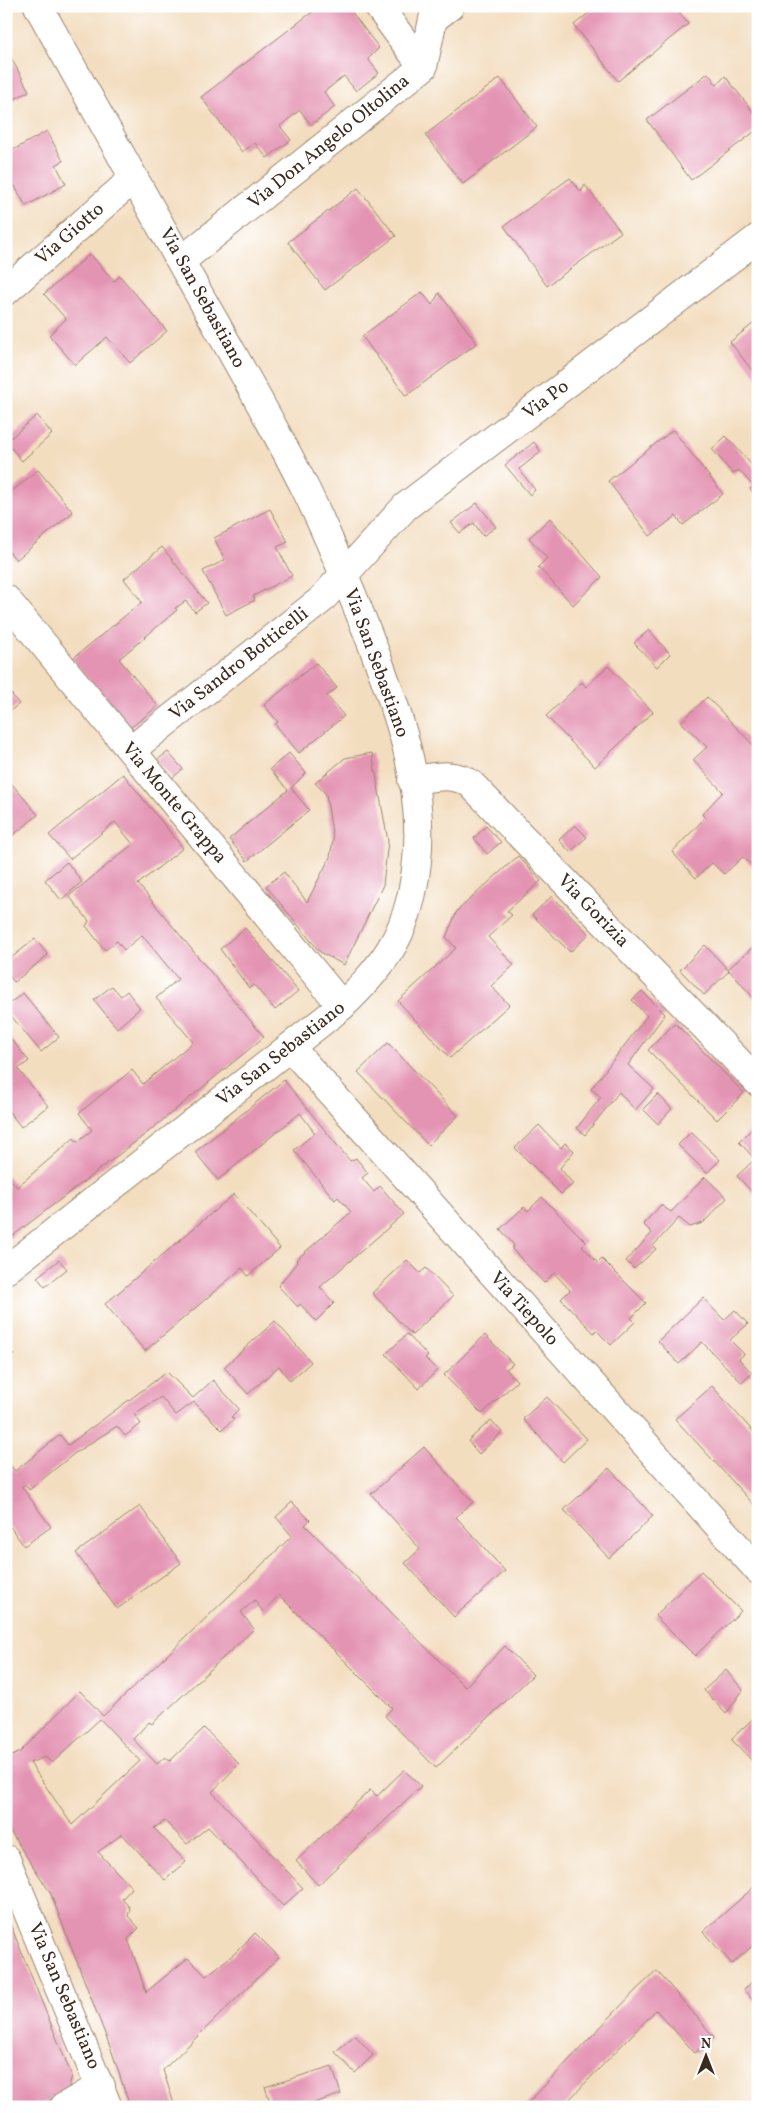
<svg xmlns="http://www.w3.org/2000/svg" width="764" height="2113" font-family="Vollkorn,serif">
<style>
.building{fill:#e494b3;fill-rule:evenodd}
.lines{fill:none;stroke-linecap:round;stroke-linejoin:round}
.minor-casing{stroke:#97846e;stroke-width:30}
.minor{stroke:#fff;stroke-width:28}
.labels{text-anchor:middle;dominant-baseline:central;stroke-width:4.5;stroke-linejoin:round;paint-order:stroke}
.street-label{font-size:19px;fill:#3b2a1e;stroke:#fff}
</style>
<rect width="100%" height="100%" fill="#fff"/>
<filter id="ink" filterUnits="userSpaceOnUse"><feTurbulence type="fractalNoise" baseFrequency=".02" numOctaves="2"/><feDisplacementMap in="SourceGraphic" scale="10" xChannelSelector="R" yChannelSelector="G"/><feConvolveMatrix kernelMatrix="1 2 1 2 8 2 1 2 1" color-interpolation-filters="sRGB"/></filter>
<filter id="wash" filterUnits="userSpaceOnUse"><feTurbulence type="fractalNoise" baseFrequency=".0096" numOctaves="4" result="noise"/><feDisplacementMap in="SourceGraphic" scale="20" xChannelSelector="R" yChannelSelector="G"/><feGaussianBlur stdDeviation="1.12" result="paint"/><feColorMatrix in="noise" values="0 0 0 0 0 0 0 0 0 0 0 0 0 0 0 0 0 1.4 0 .05"/><feComposite in="paint" operator="in"/></filter>
<g filter="url(#wash)">
<rect width="100%" height="100%" fill="#f3ddbf"/>
<g id="blocks">
<g class="building">
<polygon points="320,6 347,6 379,48 368,59 379,73 356,91 344,76 324,92 335,107 311,125 300,110 280,126 291,140 267,158 255,143 242,152 201,97"/>
<polygon points="597,6 674,6 688,24 618,81 574,25"/>
<polygon points="8,52 29,91 6,104 6,53"/>
<polygon points="708,73 717,85 725,76 758,118 758,129 691,180 647,120"/>
<polygon points="500,78 537,127 463,184 425,135"/>
<polygon points="47,131 63,161 56,165 66,184 26,206 6,171 6,154"/>
<polygon points="570,178 581,192 585,185 621,232 547,286 504,226"/>
<polygon points="358,188 396,236 325,290 288,242"/>
<polygon points="90,254 114,281 120,276 167,331 130,363 107,337 75,365 49,335 66,319 44,294"/>
<polygon points="422,292 432,305 439,293 477,343 406,396 362,336"/>
<polygon points="758,320 758,378 730,342"/>
<polygon points="37,415 52,434 22,461 6,442"/>
<polygon points="673,430 723,494 683,525 676,516 650,536 608,481"/>
<polygon points="726,436 758,472 758,498 750,489 753,486 739,470 733,474 712,449"/>
<polygon points="534,442 541,452 519,469 535,490 530,495 505,465"/>
<polygon points="38,470 73,512 16,560 6,548 6,496"/>
<polygon points="477,503 496,527 483,536 474,523 460,533 451,523"/>
<polygon points="270,509 288,542 277,547 292,576 253,596 255,600 226,615 203,571 225,560 214,538"/>
<polygon points="550,518 602,577 573,605 538,567 547,558 529,538"/>
<polygon points="162,547 207,603 195,612 186,601 175,608 177,610 119,659 158,706 129,729 72,659 142,602 124,579"/>
<polygon points="649,630 670,654 657,667 634,643"/>
<polygon points="316,663 337,688 327,696 344,716 299,753 275,724 278,722 264,705"/>
<polygon points="608,666 653,712 595,767 546,716 582,682 586,687"/>
<polygon points="6,687 19,704 6,714"/>
<polygon points="707,697 758,750 758,871 743,857 724,874 712,863 696,878 672,852 705,818 702,814 723,792 693,760 707,747 681,722"/>
<polygon points="168,752 183,769 172,778 157,760"/>
<polygon points="289,753 306,773 291,788 309,810 247,861 229,839 288,790 270,769"/>
<polygon points="372,753 388,841 383,885 344,965 320,952 266,886 284,872 307,902 330,857 333,839 326,794 315,783 345,758"/>
<polygon points="123,774 183,848 138,884 264,1037 147,1133 6,1241 6,1174 17,1187 74,1138 77,1142 92,1130 79,1113 132,1070 143,1084 193,1042 156,998 178,979 142,935 124,950 117,941 105,950 86,926 89,921 69,896 133,844 115,822 70,859 49,835"/>
<polygon points="6,777 38,815 6,841"/>
<polygon points="575,825 587,837 570,852 559,840"/>
<polygon points="486,826 501,842 487,854 474,838"/>
<polygon points="518,856 541,881 507,911 512,915 488,937 514,965 491,986 509,1005 450,1058 398,1001 456,948 446,937 457,911"/>
<polygon points="67,862 82,882 61,900 45,880"/>
<polygon points="552,896 589,934 570,952 532,915"/>
<polygon points="245,928 298,991 275,1010 254,985 249,988 220,949"/>
<polygon points="35,939 48,955 14,982 6,972 6,962"/>
<polygon points="758,943 758,1003 728,969"/>
<polygon points="705,945 729,971 704,995 680,970"/>
<polygon points="112,986 121,996 127,991 140,1008 117,1028 94,1000"/>
<polygon points="642,991 665,1014 628,1065 654,1089 635,1110 619,1092 585,1135 577,1128 601,1097 591,1089 647,1016 632,1000"/>
<polygon points="23,993 59,1037 41,1052 6,1010 6,1006"/>
<polygon points="675,1023 744,1093 717,1120 648,1050"/>
<polygon points="6,1033 29,1061 18,1069 48,1106 21,1127 6,1108"/>
<polygon points="388,1043 458,1116 428,1145 358,1072"/>
<polygon points="284,1080 350,1161 356,1158 368,1173 362,1178 374,1192 380,1186 404,1214 320,1287 334,1303 316,1321 300,1304 298,1307 278,1286 297,1262 296,1260 351,1212 338,1197 335,1200 294,1150 315,1133 300,1113 218,1180 195,1152"/>
<polygon points="658,1094 672,1109 658,1124 643,1109"/>
<polygon points="758,1123 758,1198 737,1176 755,1159 739,1142"/>
<polygon points="539,1125 561,1148 565,1143 574,1151 560,1168 573,1184 561,1194 515,1148"/>
<polygon points="691,1132 720,1160 707,1173 678,1145"/>
<polygon points="705,1177 727,1198 703,1223 690,1227 679,1218 653,1246 656,1249 634,1269 626,1261 652,1233 643,1224 661,1205 671,1212"/>
<polygon points="234,1194 280,1248 248,1276 242,1268 145,1351 105,1304"/>
<polygon points="542,1197 586,1242 582,1246 598,1263 602,1259 646,1303 631,1318 635,1322 611,1345 596,1330 594,1333 561,1299 570,1290 554,1273 544,1283 512,1249 514,1245 500,1229 524,1207 528,1211"/>
<polygon points="59,1260 67,1269 45,1287 37,1277"/>
<polygon points="407,1260 420,1273 426,1268 453,1296 412,1335 372,1293"/>
<polygon points="703,1298 724,1320 735,1310 748,1324 730,1340 744,1354 739,1359 752,1373 742,1383 702,1342 679,1364 658,1341"/>
<polygon points="275,1321 311,1362 290,1381 279,1366 248,1394 224,1367"/>
<polygon points="407,1334 428,1356 425,1358 437,1370 419,1389 386,1354"/>
<polygon points="485,1335 513,1364 506,1369 517,1381 482,1414 444,1375"/>
<polygon points="6,1346 14,1355 6,1362"/>
<polygon points="167,1372 193,1398 213,1380 239,1409 231,1417 234,1419 222,1430 194,1402 176,1415 161,1397 134,1414 141,1424 125,1436 117,1426 75,1453 29,1490 25,1484 22,1487 51,1527 24,1546 6,1521 6,1460 15,1471 60,1435 68,1445"/>
<polygon points="712,1386 758,1437 758,1509 675,1419"/>
<polygon points="547,1397 587,1439 563,1462 523,1419"/>
<polygon points="491,1420 502,1432 479,1454 468,1441"/>
<polygon points="424,1447 473,1502 456,1517 505,1571 454,1617 405,1563 420,1549 371,1494"/>
<polygon points="609,1468 653,1516 609,1558 564,1510"/>
<path d="M292 1502 310 1520 305 1525 465 1687 505 1646 533 1675 436 1768 385 1716 392 1708 279 1595 263 1612 255 1600 241 1612 254 1629 152 1724 149 1722 133 1739 157 1764 165 1757 170 1761 204 1728 239 1764 212 1792 303 1888 283 1906 208 1827 187 1844 165 1821 154 1828 186 1862 165 1880 122 1834 98 1852 132 1888 122 1899 130 1908 128 1916 139 1928 128 1939 146 1992 188 1958 206 1976 234 1954 255 1933 279 1957 163 2070 175 2107H130L112 2052 50 1892 6 1825V1759L20 1752 80 1691 103 1716 292 1536 276 1517ZM100 1719 140 1761 72 1825 30 1763 45 1757 52 1763Z"/>
<polygon points="140,1506 181,1563 117,1609 76,1553"/>
<polygon points="701,1571 741,1611 695,1656 655,1616"/>
<polygon points="726,1670 743,1690 726,1714 704,1690"/>
<polygon points="758,1714 758,1767 731,1739"/>
<polygon points="404,1770 421,1786 318,1885 296,1861 370,1790 377,1796"/>
<polygon points="754,1887 758,1891 758,1941 732,1964 703,1932"/>
<polygon points="6,1914 72,2076 68,2090 36,2107 9,2107 6,2100"/>
<polygon points="657,1971 714,2037 695,2053 656,2010 562,2107 524,2107 637,1989"/>
<polygon points="758,1975 758,2006 744,1990"/>
<polygon points="355,2035 373,2055 355,2073 335,2052"/>
<polygon points="332,2066 341,2094 302,2107 272,2107 265,2087"/>
</g>
</g>
</g>
<g filter="url(#ink)">
<use href="#blocks" fill-opacity="0" stroke="#97846e" stroke-width="1"/>
<g class="lines">
<g class="minor-casing">
<g id="minor">
<polyline points="378,6 423,67"/>
<polyline points="181,261 423,67 433,19 450,6"/>
<polyline points="6,291 134,178"/>
<polyline points="6,599 342,1006"/>
<polyline points="131,750 321,600 405,507 758,238"/>
<path d="M412 780C433 778 453 771 471 784L758 1082"/>
<polyline points="290,1047 758,1570"/>
<path d="M6 1270 342 1006C390 960 410 928 417 861 425 782 396 706 368 634 349 586 329 537 306 490 272 422 234 356 196 289 143 195 91 101 38 6"/>
<polyline points="6,1859 108,2107"/>
<polyline points="64,2107 101,2086"/>
</g>
</g>
<use href="#minor" class="minor"/>
</g>
</g>
<g class="labels">
<g class="street-label">
<text transform="translate(329 142) rotate(-39)">Via Don Angelo Oltolina</text>
<text transform="translate(70 234) rotate(-41)">Via Giotto</text>
<text transform="translate(202 298) rotate(61)">Via San Sebastiano</text>
<text transform="translate(546 400) rotate(-37)">Via Po</text>
<text transform="translate(376 663) rotate(70)">Via San Sebastiano</text>
<text transform="translate(239 664) rotate(-38)">Via Sandro Botticelli</text>
<text transform="translate(174 803) rotate(50)">Via Monte Grappa</text>
<text transform="translate(593 911) rotate(46)">Via Gorizia</text>
<text transform="translate(281 1054) rotate(-38)">Via San Sebastiano</text>
<text transform="translate(524 1309) rotate(48)">Via Tiepolo</text>
<text transform="translate(64 1996) rotate(67)">Via San Sebastiano</text>
</g>
</g>
<rect width="764" height="2113" fill="none" stroke="#fff" stroke-width="25"/>
<g transform="translate(706 2056)" stroke="#ffffff" stroke-width="4" paint-order="stroke">
<path d="M0-4L9 19L0 12L-9 19Z" fill="#3b2a1e"/>
<text y="-8" font-size="14" font-weight="bold" text-anchor="middle" fill="#3b2a1e">N</text>
</g>
</svg>
